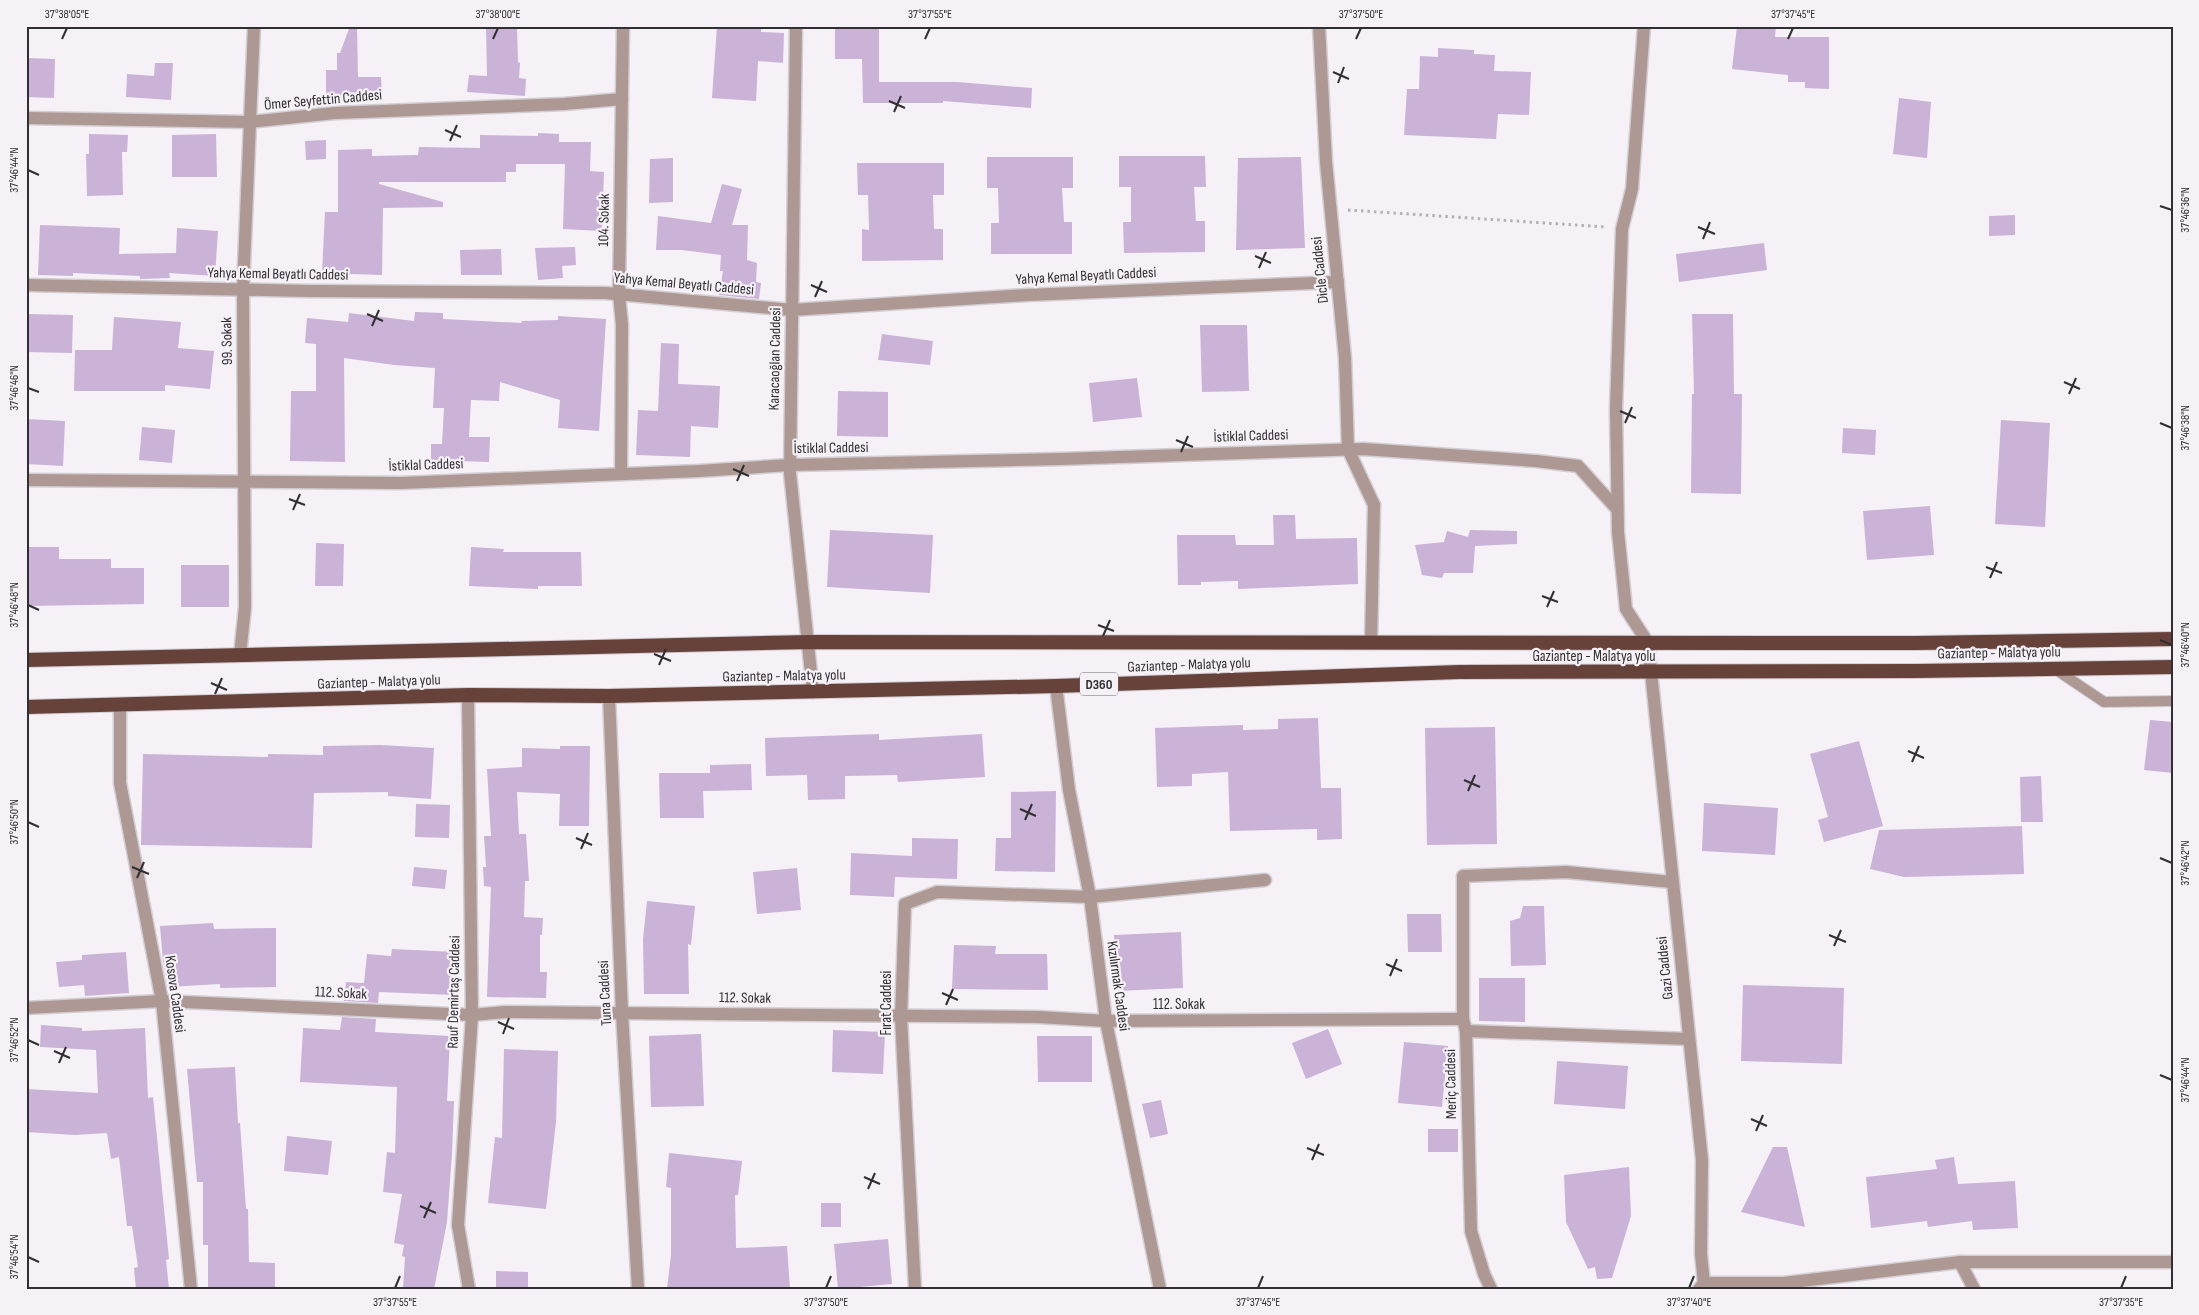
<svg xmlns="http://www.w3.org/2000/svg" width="2199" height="1315" font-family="'Sofia Sans Condensed',sans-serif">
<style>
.building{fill:#cbb2d7}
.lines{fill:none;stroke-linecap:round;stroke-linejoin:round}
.service-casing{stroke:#d2ced3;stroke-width:12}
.minor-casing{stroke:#d2ced3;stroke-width:15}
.tertiary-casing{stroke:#d2ced3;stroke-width:15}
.trunk-casing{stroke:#d2ced3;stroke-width:16}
.path{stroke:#b5b2b7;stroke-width:3;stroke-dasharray:2.5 4;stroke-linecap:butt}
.service{stroke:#ae9893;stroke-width:10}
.minor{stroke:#ae9893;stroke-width:12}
.tertiary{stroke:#ae9893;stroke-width:12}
.trunk{stroke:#67423a;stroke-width:14}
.ticks{fill:none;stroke:#302f31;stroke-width:2}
.labels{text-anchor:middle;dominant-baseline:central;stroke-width:4.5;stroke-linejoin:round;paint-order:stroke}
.shield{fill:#f5f1f7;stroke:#6b696c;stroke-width:1}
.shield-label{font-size:14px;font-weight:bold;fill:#302f31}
.street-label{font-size:15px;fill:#302f31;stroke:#f5f1f7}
.neatline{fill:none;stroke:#302f31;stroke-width:2}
.ticks-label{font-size:12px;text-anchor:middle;fill:#302f31}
</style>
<rect width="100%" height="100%" fill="#f5f1f7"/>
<g class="building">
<polygon points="350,26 357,26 358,77 381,77 382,97 326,98 326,70 337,70 337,53 340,53"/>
<polygon points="486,26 517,26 518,62 520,63 519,78 526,79 525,96 467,92 469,75 487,76"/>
<polygon points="717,26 761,26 761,32 784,33 783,63 758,61 756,101 712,98"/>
<polygon points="835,26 879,26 879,82 957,82 1032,88 1031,108 943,101 943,103 863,103 862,59 835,59"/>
<polygon points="1737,26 1776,26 1775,37 1829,37 1829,89 1805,88 1805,82 1788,82 1788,75 1732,69"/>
<polygon points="1438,48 1474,50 1474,54 1495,55 1494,71 1531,72 1529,115 1498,114 1496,139 1404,135 1407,89 1419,89 1420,56 1438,57"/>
<polygon points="26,58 55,59 54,98 26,97"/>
<polygon points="155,63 173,63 171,100 126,97 127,74 154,76"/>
<polygon points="1899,98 1931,102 1927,158 1893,154"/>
<polygon points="538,133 559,134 559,142 591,142 590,171 604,172 602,231 563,229 565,164 516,164 516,172 506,172 506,182 379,182 379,184 443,202 443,207 383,208 382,275 322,273 325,212 338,212 338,150 372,149 372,156 418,155 419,147 480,148 480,135 538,136"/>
<polygon points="89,134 128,135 127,152 122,152 123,195 87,196 86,154 89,154"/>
<polygon points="216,134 217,177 172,177 172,135"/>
<polygon points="326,140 326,159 306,160 305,141"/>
<polygon points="1119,156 1205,156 1206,187 1194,187 1196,221 1205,221 1205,252 1124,253 1123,222 1131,222 1131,187 1119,187"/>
<polygon points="987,157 1073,157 1073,188 1062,188 1064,222 1072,222 1072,254 991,254 991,223 999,223 998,188 987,188"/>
<polygon points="1301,157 1305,248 1236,250 1238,158"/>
<polygon points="673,158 673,202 649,203 650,159"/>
<polygon points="857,163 944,163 944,195 933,195 934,229 943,229 943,260 862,261 862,229 869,230 868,195 858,195"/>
<polygon points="722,184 742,189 732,225 748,225 747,260 757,263 756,282 761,283 759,299 719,295 723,271 720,271 721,255 682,250 656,250 658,216 711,223"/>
<polygon points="2015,215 2015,235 1989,236 1989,216"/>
<polygon points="40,225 120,228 119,254 176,253 177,228 218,231 215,276 169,273 170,278 140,279 140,276 73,273 73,276 38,275"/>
<polygon points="1764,243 1767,270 1679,282 1676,254"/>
<polygon points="575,247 576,265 562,266 563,278 538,280 535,248"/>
<polygon points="501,249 502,275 461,275 460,250"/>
<polygon points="415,312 443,313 443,319 522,323 521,321 558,320 558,316 606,319 599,431 558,428 560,400 500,382 499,401 471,400 469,437 490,437 489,462 431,460 431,444 442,444 444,408 433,408 435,368 394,365 344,358 345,462 290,461 291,391 316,391 316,344 305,343 307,318 348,322 349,313 414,321"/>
<polygon points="26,314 73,315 72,353 26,352"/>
<polygon points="1692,314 1733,314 1734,394 1742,394 1741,494 1691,493 1692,394 1694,394"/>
<polygon points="114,317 181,322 178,348 214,351 210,389 165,385 165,391 74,391 75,350 112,350"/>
<polygon points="1200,325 1247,325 1249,391 1202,392"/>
<polygon points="882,334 933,341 930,365 878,360"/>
<polygon points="661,343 679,344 678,384 720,386 718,428 691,426 690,457 636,455 638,410 658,411"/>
<polygon points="1137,378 1142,417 1093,422 1089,383"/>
<polygon points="838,391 888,392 888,437 837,436"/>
<polygon points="26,419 65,421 63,466 26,464"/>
<polygon points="2001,420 2050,423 2045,527 1995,524"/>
<polygon points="142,427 175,430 172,463 139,460"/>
<polygon points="1843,428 1876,430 1875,455 1842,453"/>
<polygon points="1930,506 1934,555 1867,560 1863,511"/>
<polygon points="1273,515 1295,515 1296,539 1357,538 1358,584 1238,589 1238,581 1201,582 1201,585 1178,585 1177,535 1235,535 1236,545 1274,545"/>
<polygon points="830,530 933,535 930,593 827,587"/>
<polygon points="1470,530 1517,531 1517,544 1475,546 1473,573 1444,573 1442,578 1422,575 1415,545 1444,542 1447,531 1468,537"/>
<polygon points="316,543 344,544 343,586 315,586"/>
<polygon points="26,547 59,547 59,559 111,559 111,568 144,568 144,604 26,606"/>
<polygon points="471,547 504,549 503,552 581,552 582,586 538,586 538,589 469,586"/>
<rect x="181" y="565" width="48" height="42"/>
<polygon points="1318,718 1321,788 1341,788 1342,839 1317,840 1317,829 1230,831 1228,772 1192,774 1192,786 1157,787 1155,728 1243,725 1243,730 1278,729 1278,719"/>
<polygon points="2150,720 2173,722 2173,773 2144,770"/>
<polygon points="1495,727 1497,844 1427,845 1425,728"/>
<polygon points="879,734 879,740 982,734 985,777 898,782 897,775 845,776 845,799 808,800 807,775 766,776 765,738"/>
<polygon points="1859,741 1883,826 1824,842 1818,820 1828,817 1810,754"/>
<polygon points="380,745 434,748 431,799 388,796 388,792 314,793 312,848 141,845 143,754 268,757 268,754 323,755 323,746"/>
<polygon points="560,746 590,746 589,826 559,826 560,794 517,792 519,834 526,834 529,881 525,881 524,917 543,918 542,935 540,935 540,972 547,972 546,998 487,997 491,887 484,886 483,867 486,867 484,836 491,836 487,769 522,767 522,748 560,749"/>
<polygon points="751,764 752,790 703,791 704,818 660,818 659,773 710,773 710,765"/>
<polygon points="2041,776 2043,822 2021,822 2020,777"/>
<polygon points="1056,791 1055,872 995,871 996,838 1011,838 1011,792"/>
<polygon points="1704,803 1778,808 1775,855 1702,851"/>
<polygon points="416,804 450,805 449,838 415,837"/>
<polygon points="2022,826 2024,874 1904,877 1870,869 1879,830"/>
<polygon points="912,838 958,839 957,879 895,877 894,897 850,895 851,853 912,856"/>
<polygon points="414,867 447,870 445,889 412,886"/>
<polygon points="797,868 801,910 757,914 753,872"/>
<polygon points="647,901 695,906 691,945 688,944 689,994 644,994 643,939"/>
<polygon points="1523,906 1544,906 1546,965 1511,966 1510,921 1520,918"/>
<polygon points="1407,914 1441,914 1442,952 1408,952"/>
<polygon points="213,923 214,929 276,928 276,987 220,988 220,984 168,987 163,961 160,926"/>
<polygon points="1181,932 1183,988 1117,991 1114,935"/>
<polygon points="954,945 996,946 995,954 1047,954 1048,990 952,989"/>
<polygon points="392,949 456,952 454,995 379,992 378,1003 344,1001 346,982 364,983 367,954 391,956"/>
<polygon points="126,952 129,993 85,996 84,985 59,987 56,962 82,960 82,955"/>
<polygon points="1479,978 1525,978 1525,1022 1479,1021"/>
<polygon points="1743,985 1844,988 1842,1064 1741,1061"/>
<polygon points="342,1017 376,1019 375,1032 450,1036 447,1101 454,1101 452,1154 447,1222 434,1289 403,1289 405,1257 402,1256 404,1245 394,1243 402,1194 383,1192 387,1152 395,1153 397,1087 300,1082 303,1028 340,1030"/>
<polygon points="41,1025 82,1028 82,1031 145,1028 148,1098 153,1097 169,1259 166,1260 169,1289 136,1289 134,1268 138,1267 132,1226 127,1226 119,1157 111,1159 107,1133 75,1135 26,1132 26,1089 98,1093 96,1050 40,1047"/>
<polygon points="1328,1029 1342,1064 1306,1079 1292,1043"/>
<polygon points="833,1030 885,1032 883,1074 832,1072"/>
<polygon points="701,1034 704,1106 651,1107 649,1036"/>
<polygon points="1037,1036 1092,1036 1092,1082 1038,1082"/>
<polygon points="1404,1042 1448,1046 1442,1107 1398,1103"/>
<polygon points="504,1049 558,1051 556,1122 546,1209 488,1203 495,1137 502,1138"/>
<polygon points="1557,1061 1628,1066 1625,1109 1554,1104"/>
<polygon points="235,1067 238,1123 240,1123 246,1209 248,1209 249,1262 275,1263 275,1289 208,1289 208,1245 203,1245 203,1182 197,1182 187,1069"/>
<polygon points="1161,1100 1168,1134 1150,1138 1142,1104"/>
<rect x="1428" y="1129" width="30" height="23"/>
<polygon points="287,1136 332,1141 328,1175 284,1171"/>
<polygon points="1773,1147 1787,1147 1805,1227 1741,1212"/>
<polygon points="669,1153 742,1161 738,1195 735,1195 736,1248 787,1246 790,1289 667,1289 671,1255 671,1188 666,1187"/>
<polygon points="1954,1157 1958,1184 2015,1181 2018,1228 1973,1230 1972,1221 1928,1227 1927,1221 1871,1228 1866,1177 1937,1169 1935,1160"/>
<polygon points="1629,1167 1631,1216 1612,1278 1597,1279 1595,1267 1588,1269 1566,1222 1564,1175"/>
<rect x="821" y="1203" width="20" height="24"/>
<polygon points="888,1239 892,1284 838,1289 834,1244"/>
<polygon points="496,1271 528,1272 528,1289 496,1289"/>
</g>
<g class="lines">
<g class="service-casing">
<polyline id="service" points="2055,669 2104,702 2173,701"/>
</g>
<g class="minor-casing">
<g id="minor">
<polyline points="1644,26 1632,189 1622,229 1616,410 1618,532 1626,609 1648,643"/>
<polyline points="26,118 250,122 335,113 564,104 622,99"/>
<polyline points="621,474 622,325 619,294 623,26"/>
<polyline points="1371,643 1374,505"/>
<polyline points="240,655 245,607 243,289 254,26"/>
<polyline points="609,696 622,1013 638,1289"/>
<polyline points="1090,897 1265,880"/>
<polyline points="26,1008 162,1001 472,1015 505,1012 1038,1017 1106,1021 1463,1019"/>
<polyline points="1466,1031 1689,1039"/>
<polyline points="1491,1289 1484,1274 1471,1231 1466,1031 1463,1019 1463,876 1566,872 1672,882"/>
</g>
</g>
<g class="tertiary-casing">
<g id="tertiary">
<polyline points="796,26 790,473 813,692"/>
<polyline points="1319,26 1326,162 1345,358 1348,449 1374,505"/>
<polyline points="26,285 309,291 606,293 792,310 1027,295 1338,282"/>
<polyline points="26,480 401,483 699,471 790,465 1061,459 1363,449 1536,461 1578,466 1617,509"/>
<polyline points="1648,643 1702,1160 1701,1254 1704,1283 1699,1289"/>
<polyline points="1056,686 1069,790 1090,897 1106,1021 1160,1289"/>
<polyline points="468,695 472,1015 458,1225 469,1289"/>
<polyline points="120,706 120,783 162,1001 191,1289"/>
<polyline points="1960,1262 2173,1262"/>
<polyline points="1704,1283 1784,1283 1960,1262 1974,1289"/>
<polyline points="915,1289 901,1017 905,904 937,892 1090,897"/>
</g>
</g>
<g class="trunk-casing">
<g id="trunk">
<polyline points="26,660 809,642 1916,643 2173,639"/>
<polyline points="26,707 468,695 609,696 1056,686 1459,672 1916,671 2173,667"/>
</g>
</g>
<polyline class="path" points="1348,210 1606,227"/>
<use href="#service" class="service"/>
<use href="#minor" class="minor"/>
<use href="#tertiary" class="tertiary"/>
<use href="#trunk" class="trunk"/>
</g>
<path class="ticks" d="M62 39 67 28M493 39 498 28M925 39 930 28M1356 39 1361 28M1788 39 1793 28M1333 72 1349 79M1338 83 1344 67M889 101 905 108M894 112 901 96M445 130 461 137M450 141 457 125M28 170 39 175M2160 206 2172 210M1698 227 1715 234M1703 239 1710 222M1255 256 1271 263M1259 268 1266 252M811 285 827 292M815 297 822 281M367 314 383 321M372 326 379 310M2064 382 2080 389M28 388 39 392M2069 394 2076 378M1620 411 1636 418M1625 423 1632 407M2160 423 2172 428M1176 440 1193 447M1181 452 1188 436M733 469 749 476M737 481 744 465M289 499 305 505M293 510 300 494M1986 567 2002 573M1990 578 1997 562M1542 596 1558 602M28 605 39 610M1547 607 1554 591M1098 625 1114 631M1103 636 1110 620M2160 640 2172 645M654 654 671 661M659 665 666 649M211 683 227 690M215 694 222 678M1908 751 1924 758M1912 762 1919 746M1464 780 1480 787M1468 791 1475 775M1020 809 1036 816M1025 820 1032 804M28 822 39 827M576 838 592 845M581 849 588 833M2160 858 2172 863M132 867 149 874M137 878 144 862M1829 935 1846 942M1834 946 1841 930M1386 964 1402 971M1390 976 1397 959M942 993 958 1000M946 1005 953 989M498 1022 514 1029M503 1034 509 1018M28 1040 39 1045M54 1051 70 1058M59 1063 66 1047M2160 1075 2172 1080M1751 1119 1767 1126M1756 1131 1763 1115M1307 1148 1324 1155M1312 1160 1319 1144M864 1177 880 1184M868 1189 875 1173M420 1206 436 1213M424 1218 431 1202M28 1257 39 1262M395 1288 400 1276M826 1288 831 1276M1258 1288 1263 1276M1689 1288 1694 1276M2121 1288 2126 1276"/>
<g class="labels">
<rect class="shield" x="1080" y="672.5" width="38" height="23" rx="4"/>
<g class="shield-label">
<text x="1099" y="684">D360</text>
</g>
<g class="street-label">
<text transform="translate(323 100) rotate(-5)">Ömer Seyfettin Caddesi</text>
<text transform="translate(604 220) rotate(-89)">104. Sokak</text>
<text transform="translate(1320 270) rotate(-96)">Dicle Caddesi</text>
<text transform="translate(278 274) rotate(1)">Yahya Kemal Beyatlı Caddesi</text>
<text transform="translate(1086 276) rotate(-3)">Yahya Kemal Beyatlı Caddesi</text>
<text transform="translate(684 284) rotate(5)">Yahya Kemal Beyatlı Caddesi</text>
<text transform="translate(227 341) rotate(-91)">99. Sokak</text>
<text transform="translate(775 359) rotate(-89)">Karacaoğlan Caddesi</text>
<text transform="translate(1251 436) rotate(-2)">İstiklal Caddesi</text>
<text transform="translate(831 448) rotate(-1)">İstiklal Caddesi</text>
<text transform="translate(426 465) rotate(-2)">İstiklal Caddesi</text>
<text transform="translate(1999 653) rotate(-1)">Gaziantep - Malatya yolu</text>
<text x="1594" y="656">Gaziantep - Malatya yolu</text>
<text transform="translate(1189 665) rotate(-2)">Gaziantep - Malatya yolu</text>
<text transform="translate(784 676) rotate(-1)">Gaziantep - Malatya yolu</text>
<text transform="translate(379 682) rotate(-2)">Gaziantep - Malatya yolu</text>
<text transform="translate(1665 968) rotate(-96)">Gazi Caddesi</text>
<text transform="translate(1118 986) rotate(82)">Kızılırmak Caddesi</text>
<text transform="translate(454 992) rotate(-89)">Rauf Demirtaş Caddesi</text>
<text transform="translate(341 993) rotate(3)">112. Sokak</text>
<text transform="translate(605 993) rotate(-93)">Tuna Caddesi</text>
<text transform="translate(175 994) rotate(82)">Kosova Caddesi</text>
<text transform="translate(745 998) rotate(1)">112. Sokak</text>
<text transform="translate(886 1003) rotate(-90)">Fırat Caddesi</text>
<text x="1179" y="1004">112. Sokak</text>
<text transform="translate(1451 1084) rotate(-91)">Meriç Caddesi</text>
</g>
</g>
<rect width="2199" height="1315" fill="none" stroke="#f5f1f7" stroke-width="55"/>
<rect x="28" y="28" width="2144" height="1260" class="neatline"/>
<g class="ticks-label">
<text x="67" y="18">37°38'05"E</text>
<text x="498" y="18">37°38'00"E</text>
<text x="930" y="18">37°37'55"E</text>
<text x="1361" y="18">37°37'50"E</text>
<text x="1793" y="18">37°37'45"E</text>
<text transform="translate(14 170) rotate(-90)" y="4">37°46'44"N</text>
<text transform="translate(2185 210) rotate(-90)" y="4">37°46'36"N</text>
<text transform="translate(14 388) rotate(-90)" y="4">37°46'46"N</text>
<text transform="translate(2185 428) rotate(-90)" y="4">37°46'38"N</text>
<text transform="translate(14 605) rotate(-90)" y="4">37°46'48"N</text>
<text transform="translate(2185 645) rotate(-90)" y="4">37°46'40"N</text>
<text transform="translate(14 822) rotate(-90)" y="4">37°46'50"N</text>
<text transform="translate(2185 863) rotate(-90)" y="4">37°46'42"N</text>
<text transform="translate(14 1040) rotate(-90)" y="4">37°46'52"N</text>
<text transform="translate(2185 1080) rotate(-90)" y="4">37°46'44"N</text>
<text transform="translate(14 1257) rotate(-90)" y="4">37°46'54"N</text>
<text x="395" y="1306">37°37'55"E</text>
<text x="826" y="1306">37°37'50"E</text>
<text x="1258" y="1306">37°37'45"E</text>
<text x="1689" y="1306">37°37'40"E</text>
<text x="2121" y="1306">37°37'35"E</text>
</g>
</svg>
